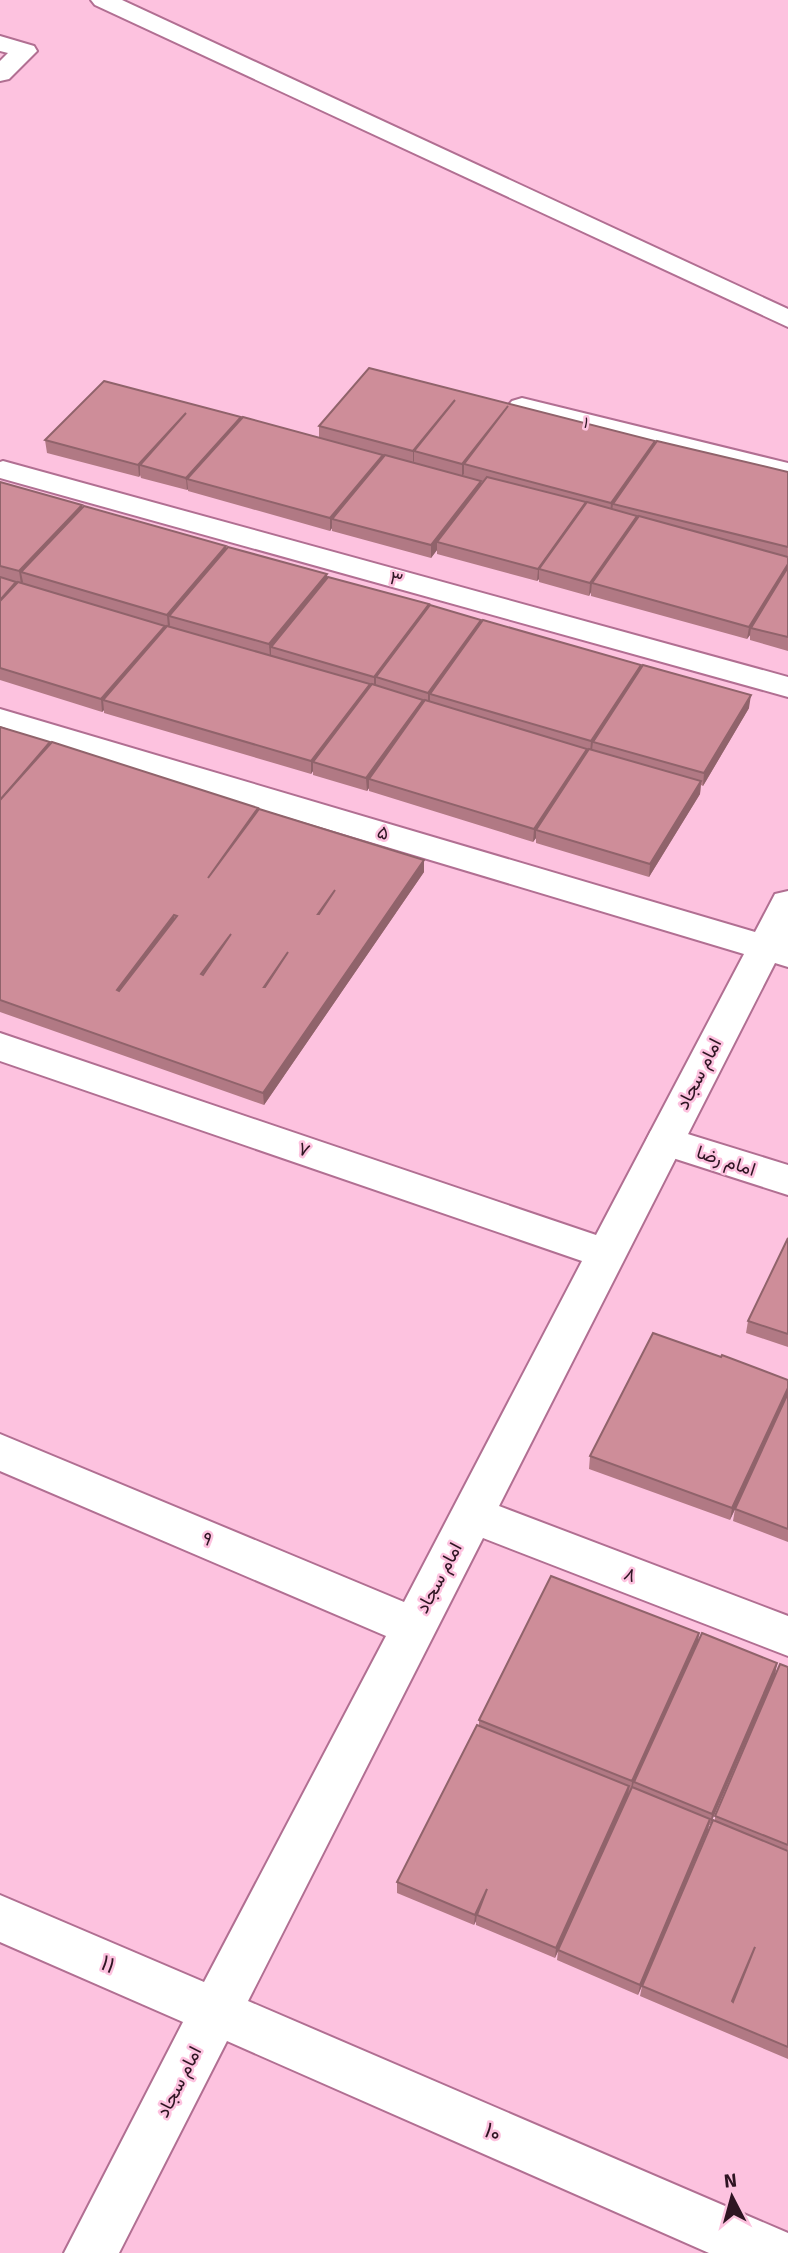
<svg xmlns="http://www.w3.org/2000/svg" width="788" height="2253" font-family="Signika,Vazirmatn,sans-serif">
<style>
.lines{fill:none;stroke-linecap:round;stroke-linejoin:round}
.street-casing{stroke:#b16f92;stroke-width:4}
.secondary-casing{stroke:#b16f92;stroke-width:4}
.street{fill:#fff;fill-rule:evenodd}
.secondary{fill:#fff;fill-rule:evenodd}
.wall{fill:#b17984}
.shaded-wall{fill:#90636b}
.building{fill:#ce8d99;stroke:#90636b;stroke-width:2;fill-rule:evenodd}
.labels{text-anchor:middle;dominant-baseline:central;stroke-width:5;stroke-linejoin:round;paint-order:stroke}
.far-street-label{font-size:16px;fill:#2f1523;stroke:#fdc2df}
.street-label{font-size:19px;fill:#2f1523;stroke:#fdc2df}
.near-street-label{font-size:23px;fill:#2f1523;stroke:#fdc2df}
</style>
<rect width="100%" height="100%" fill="#fdc2df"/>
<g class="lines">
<g class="street-casing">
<g id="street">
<polygon points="91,0 122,0 788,309 788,327 95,5"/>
<polygon points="522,398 788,463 788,481 512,413 507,407 512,401"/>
<polygon points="3,461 788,677 788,697 0,478 0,462"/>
<polygon points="0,709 755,932 775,894 788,891 788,967 775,963 499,1506 788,1616 788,1656 483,1538 248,2001 788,2233 788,2253 709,2253 227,2041 119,2253 64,2253 183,2022 0,1942 0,1895 204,1982 386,1636 0,1471 0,1434 404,1602 582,1261 0,1061 0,1033 596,1235 744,954 0,731"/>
</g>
</g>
<g class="secondary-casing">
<g id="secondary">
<polygon points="0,36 34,46 37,51 9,79 0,81 0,61 8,53 0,51"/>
<polygon points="665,1127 788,1165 788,1195 651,1151 646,1141 651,1131"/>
</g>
</g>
<use href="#street" class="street"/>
<use href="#secondary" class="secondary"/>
</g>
<g class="wall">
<polygon points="241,419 319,438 319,426 655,444 788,472 788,651 750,640 750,635 747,639 591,596 591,592 589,596 539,582 539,579 537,581 437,554 437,550 431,558 332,531 332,528 330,531 188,491 188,489 187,490 141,478 140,475 139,477 47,453 45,440"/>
<polygon points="0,482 82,505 82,508 226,546 226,549 481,622 641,665 640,669 749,708 703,786 701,785 700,794 649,877 536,843 536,838 533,842 369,791 369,788 367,791 313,775 313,771 311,774 104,713 104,710 102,712 0,680"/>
<polygon points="0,726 50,744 258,811 424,872 264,1105 0,1012"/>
<polygon points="788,1238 788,1347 746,1333 748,1321"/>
<polygon points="721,1357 788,1380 788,1542 733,1521 735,1509 744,1490 730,1520 589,1469 590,1456"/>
<polygon points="698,1642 777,1663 775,1675 710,1825 709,1825 708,1830 649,1969 715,1820 715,1816 788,1667 788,2059 640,1996 642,1986 638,1995 557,1960 558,1951 555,1958 476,1925 476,1921 474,1925 397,1893 397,1882 479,1725 479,1720"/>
</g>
<g class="shaded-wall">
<polygon points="455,400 414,451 414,461 413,463 413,451"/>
<polygon points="508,406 464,464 464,474 462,476 462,464"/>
<polygon points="186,413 140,465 140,475 139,477 138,465"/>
<polygon points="241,417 242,429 187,479 188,489 187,490 186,478"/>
<polygon points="655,441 654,453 613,504 612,512 610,516 611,503"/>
<polygon points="383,455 383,467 332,519 332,528 330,531 330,518"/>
<polygon points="481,481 481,493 437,542 437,550 431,558 431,545"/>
<polygon points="586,502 585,515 539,569 539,579 537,581 538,569"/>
<polygon points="82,505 83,518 21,572 23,582 21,584 19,571"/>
<polygon points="637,516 636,529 592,583 591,592 589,596 590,583"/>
<polygon points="226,546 227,559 169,616 170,625 168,628 167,615"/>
<polygon points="788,564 788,574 751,628 750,635 747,639 749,627"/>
<polygon points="327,574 327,586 271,647 271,655 270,657 269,644"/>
<polygon points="429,604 429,617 376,677 376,687 374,690 374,677"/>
<polygon points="481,620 481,632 430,694 430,702 428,705 428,693"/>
<polygon points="165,626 166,639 103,700 104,710 102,712 101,699"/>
<polygon points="641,665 640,678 593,742 592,750 590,753 591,741"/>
<polygon points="370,684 370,697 313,762 313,771 311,774 311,761"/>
<polygon points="751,695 749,708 703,786 704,773"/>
<polygon points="423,700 423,713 369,779 369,788 367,791 366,778"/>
<polygon points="587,749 586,761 536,830 536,838 533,842 534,829"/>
<polygon points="701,781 700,794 649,877 650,864"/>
<polygon points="424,860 424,872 264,1105 263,1093"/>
<polygon points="174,915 175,927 119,1003 117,990"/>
<polygon points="788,1388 788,1395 730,1520 732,1508"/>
<polygon points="699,1633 698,1645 634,1782 631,1793 632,1781"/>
<polygon points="777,1663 775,1675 710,1825 712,1814"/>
<polygon points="629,1786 628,1797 555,1958 556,1948"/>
<polygon points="710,1819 708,1830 638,1995 640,1985"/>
<polygon points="487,1889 477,1915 476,1921 474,1925 475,1915"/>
</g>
<g class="building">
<polygon points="369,368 655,441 611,503 464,464 508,406 462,464 414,451 455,400 413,451 319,426"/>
<polygon points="104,381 241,417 186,478 140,465 186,413 138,465 45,440"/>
<polygon points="243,417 383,455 330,518 187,479"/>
<polygon points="657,441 788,472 788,547 613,504"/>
<polygon points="385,455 481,481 431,545 332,519"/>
<polygon points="487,477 586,502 538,569 437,542"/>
<polygon points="0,482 82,505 19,571 0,566"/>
<polygon points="587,502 637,516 590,583 539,569"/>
<polygon points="84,506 226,546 167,615 21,572"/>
<polygon points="639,516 788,557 788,564 749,627 592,583"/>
<polygon points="228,547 327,574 269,644 169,616"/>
<polygon points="788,567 788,637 751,628"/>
<polygon points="0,577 16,582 0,600"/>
<polygon points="328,577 429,604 374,677 271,647"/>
<polygon points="18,582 165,626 101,699 0,668 0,601"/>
<polygon points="430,605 481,620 428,693 376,677"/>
<polygon points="483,620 641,665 591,741 430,694"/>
<polygon points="167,626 370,684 311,761 103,700"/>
<polygon points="643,665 751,695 704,773 593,742"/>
<polygon points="372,684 423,700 366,778 313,762"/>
<polygon points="425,700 587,749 534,829 369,779"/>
<polygon points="0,727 50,742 0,800"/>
<path d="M52 742 258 808 208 878 259 809 424 860 263 1093 0 1000V800ZM335 890 319 914H318ZM174 915 177 916 119 991 117 990ZM231 934 203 975 201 974ZM288 952 265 987H264Z"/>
<polygon points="589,749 701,781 650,864 536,830"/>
<polygon points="788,1238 788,1334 748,1321"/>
<polygon points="653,1333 721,1357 722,1355 788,1380 788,1388 732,1508 590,1456"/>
<polygon points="788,1393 788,1529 735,1509"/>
<polygon points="551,1576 699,1633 632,1781 479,1720"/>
<polygon points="702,1633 777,1663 712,1814 634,1782"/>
<polygon points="780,1664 788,1667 788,1845 715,1816"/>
<polygon points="477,1725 629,1786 556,1948 477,1915 487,1889 475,1915 397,1882"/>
<polygon points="632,1787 710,1819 640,1985 558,1950"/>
<path d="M713 1820 788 1851V2047L642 1986ZM755 1947 733 2002 732 2001Z"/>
</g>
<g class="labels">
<g class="far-street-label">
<text transform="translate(586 423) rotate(14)">۱</text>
</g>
<g class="street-label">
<text transform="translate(396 579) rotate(15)">۳</text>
<text transform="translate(383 833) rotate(17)">۵</text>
<text transform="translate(699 1074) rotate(-63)">امام سجاد</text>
<text transform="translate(304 1150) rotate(19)">۷</text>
<text transform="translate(726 1161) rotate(18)">امام رضا</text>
<text transform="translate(207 1539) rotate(23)">۹</text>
<text transform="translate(630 1575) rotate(21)">۸</text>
<text transform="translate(439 1578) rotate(-62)">امام سجاد</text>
<text transform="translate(179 2082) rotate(-63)">امام سجاد</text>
</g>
<g class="near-street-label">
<text transform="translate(108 1964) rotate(23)">۱۱</text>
<text transform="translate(493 2132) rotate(24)">۱۰</text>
</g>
</g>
<g transform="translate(732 2197) rotate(354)" stroke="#fdc2df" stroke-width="5" paint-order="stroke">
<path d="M0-5L12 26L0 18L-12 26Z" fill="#2f1523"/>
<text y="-10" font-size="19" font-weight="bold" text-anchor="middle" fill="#2f1523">N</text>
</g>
</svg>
